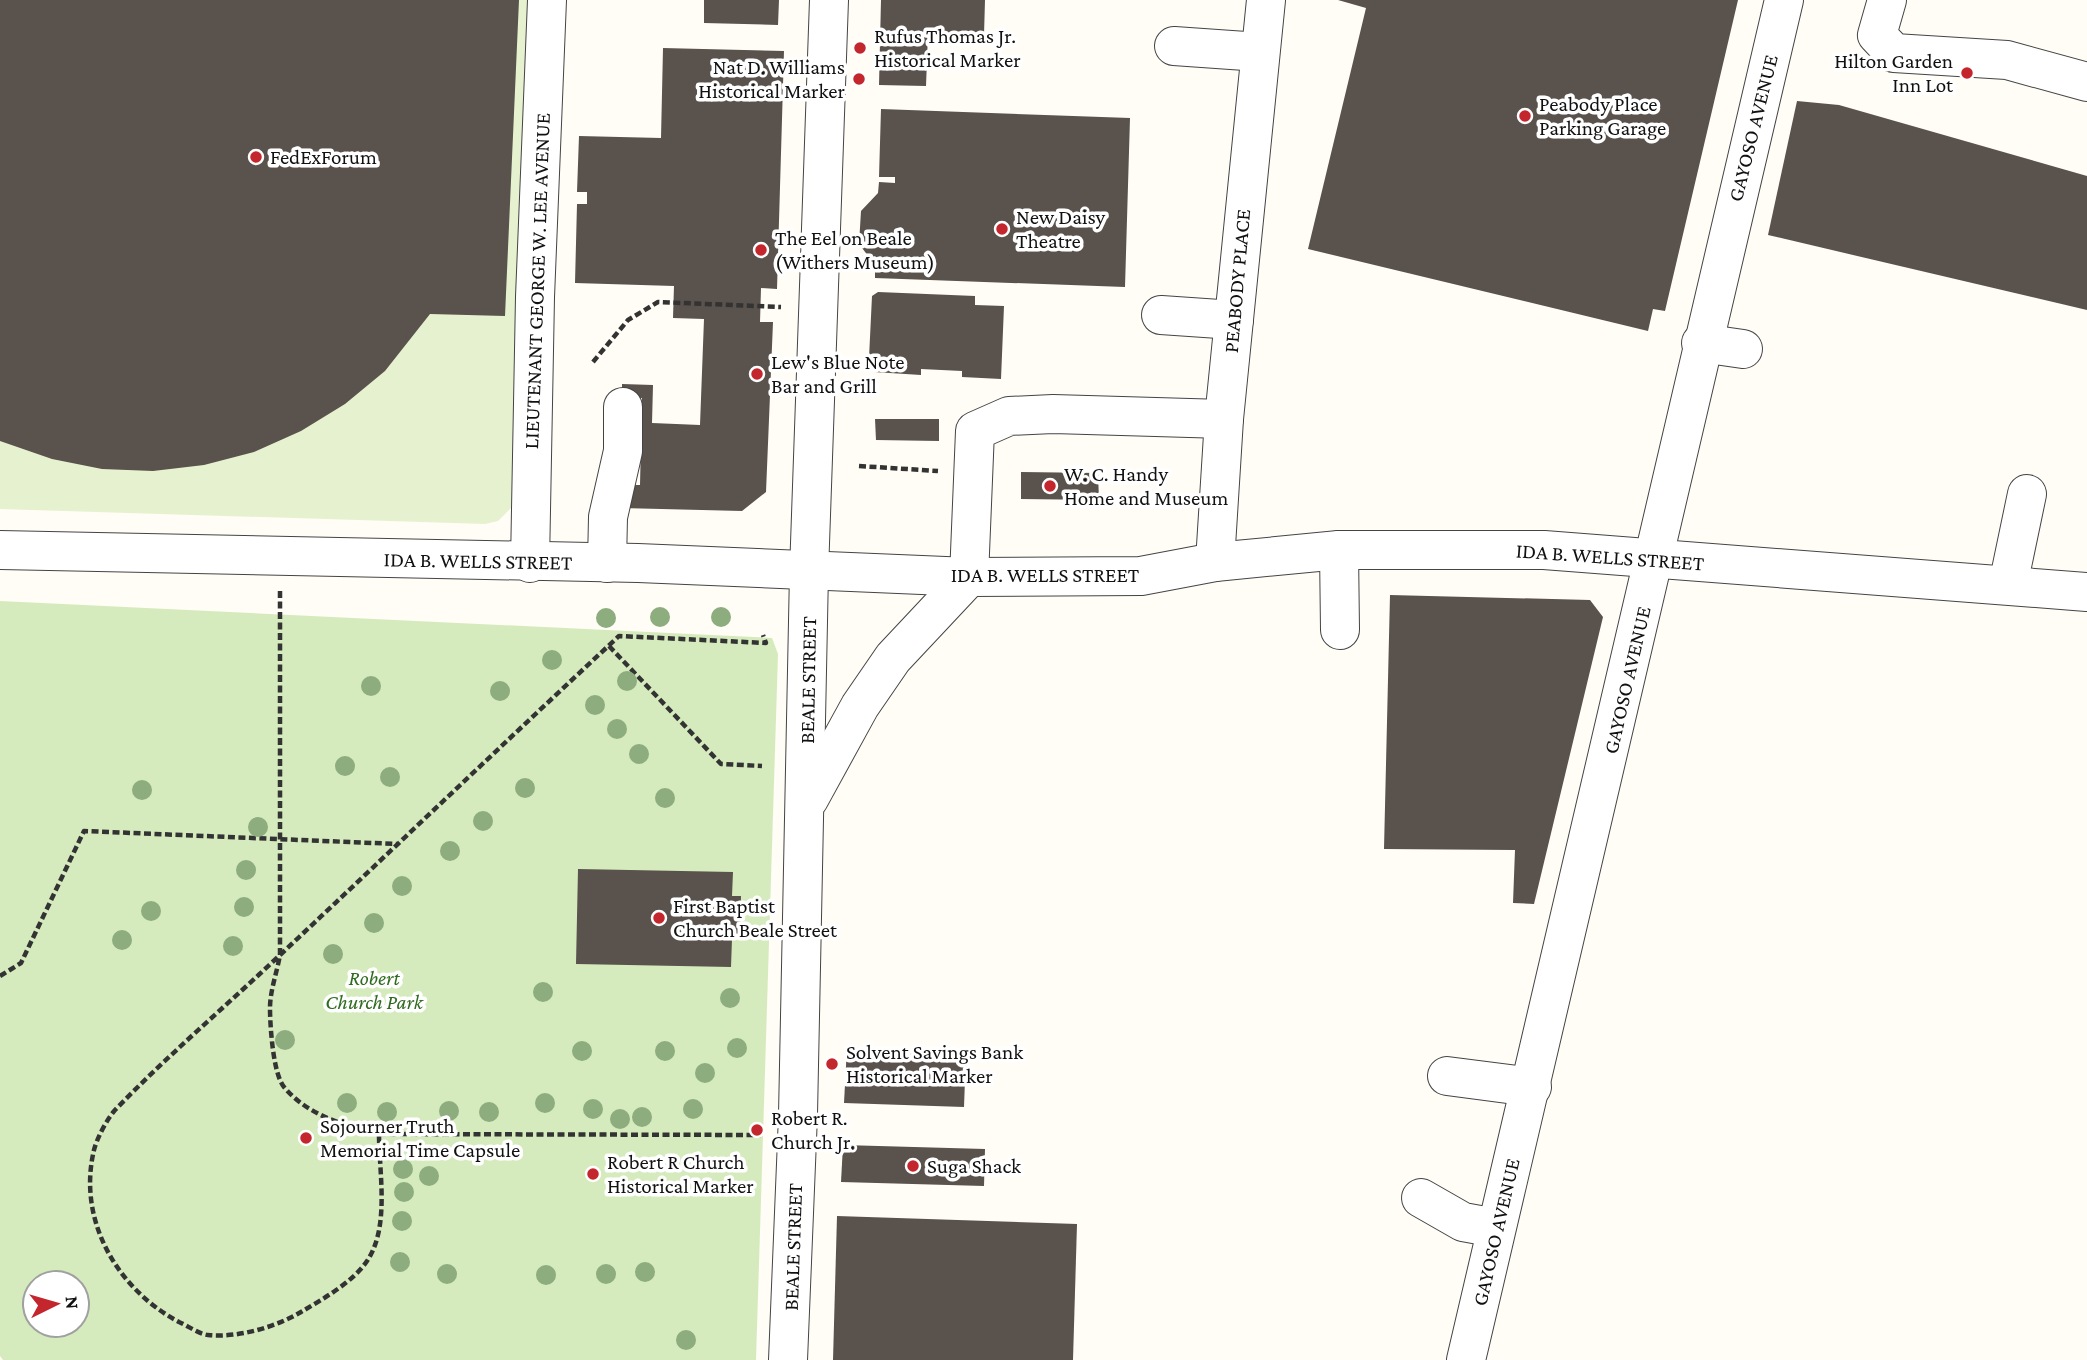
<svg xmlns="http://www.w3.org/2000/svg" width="2087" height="1360" font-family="'Crimson Pro',serif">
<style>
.green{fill:#d5ebbd;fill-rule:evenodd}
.pitch{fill:#e6f2cf}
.building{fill:#5a524d}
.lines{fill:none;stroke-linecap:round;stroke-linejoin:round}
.minor-casing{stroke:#444;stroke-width:40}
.path{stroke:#333;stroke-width:4.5;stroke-dasharray:7 3.5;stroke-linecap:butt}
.minor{stroke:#fff;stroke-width:38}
.tree{fill:#8dad7f}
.poi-dot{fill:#c4262e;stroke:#fff;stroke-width:2.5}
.labels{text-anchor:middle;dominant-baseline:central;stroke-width:7;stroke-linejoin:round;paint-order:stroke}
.poi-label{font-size:21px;fill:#111;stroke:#fff;text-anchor:start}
.street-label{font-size:21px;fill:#111;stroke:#fff}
.park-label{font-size:21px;font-style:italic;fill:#2f6b1f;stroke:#fff}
</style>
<rect width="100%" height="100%" fill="#fffdf5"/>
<path class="green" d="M0 601 772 638 778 654 756 1360H3L0 1356ZM35 1283H77V1325H35Z"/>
<polygon class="pitch" points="0,0 531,0 515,504 498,521 485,524 0,509"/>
<g class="building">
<polygon points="0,0 519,0 505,316 430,314 385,371 345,404 301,431 254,452 204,465 153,471 102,469 52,459 0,441"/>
<polygon points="704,0 779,0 778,25 704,23"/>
<polygon points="881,0 985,0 984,35 928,34 926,86 879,85"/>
<polygon points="1338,0 1738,0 1665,311 1653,309 1648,331 1308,249 1366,8"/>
<polygon points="663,48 784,51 777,289 761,288 760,322 773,322 766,492 742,511 621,508 622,485 640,485 642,398 622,397 622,384 653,385 652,423 700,425 704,319 673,318 674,286 575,283 577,204 587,204 587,192 577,192 579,136 661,138"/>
<polygon points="1797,101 1839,105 2087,176 2087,310 1768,235"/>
<polygon points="881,109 1130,118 1125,287 875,278 875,265 859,244 861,211 878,193 879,182 895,183 895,177 879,177"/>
<polygon points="878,292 975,296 975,305 1004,306 1001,379 962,377 962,371 921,369 921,375 874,372 875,358 869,358 872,296"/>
<polygon points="875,419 939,419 939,441 876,440"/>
<polygon points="1021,472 1098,473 1099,500 1021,499"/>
<polygon points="1390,595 1590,600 1603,617 1534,904 1513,903 1515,850 1384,849"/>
<polygon points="578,869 733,872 732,896 741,896 740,939 732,939 731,967 576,964"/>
<polygon points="847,1047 966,1052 964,1107 844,1103"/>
<polygon points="843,1145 985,1149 984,1186 841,1182"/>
<polygon points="837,1216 1077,1224 1073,1360 833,1360"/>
</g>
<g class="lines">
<g class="minor-casing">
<g id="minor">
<polyline points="1887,0 1877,35 1894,53 2007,60 2087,82"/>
<polyline points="1174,46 1260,52"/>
<polyline points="1161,315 1234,320"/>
<polyline points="1701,343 1743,349"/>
<polyline points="0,550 638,563 969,577 1141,576 1215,562 1339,550 1544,550 2087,592"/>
<polyline points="1339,550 1340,630"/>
<polyline points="1215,562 1224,419 1266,0"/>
<polyline points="530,563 535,297 547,0"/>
<polyline points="607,563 608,517 623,451 623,407"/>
<polyline points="2008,585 2027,494"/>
<polyline points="809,799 860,706 893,658 969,577 975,431 1009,416 1053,414 1224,419"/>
<polyline points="1447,1076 1532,1087"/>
<polyline points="1421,1198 1463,1222 1496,1228"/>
<polyline points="788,1360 798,1115 809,572 829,0"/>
<polyline points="1466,1360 1784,0"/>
</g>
</g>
<g class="path">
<polyline points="593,362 628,320 658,302 781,307"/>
<polyline points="859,466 938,471"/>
<path d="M280 591V955C277 972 270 991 270 1008 270 1025 273 1074 284 1087 307 1115 345 1126 379 1134 379 1173 390 1227 367 1261 353 1282 323 1299 301 1312 276 1327 238 1338 208 1335 199 1334 188 1326 179 1322 117 1289 77 1220 94 1150 97 1138 107 1119 115 1110 167 1056 225 1007 280 955 393 849 505 742 619 636L766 643 763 635"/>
<polyline points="609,646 721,764 762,766"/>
<polyline points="0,976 21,963 84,831 397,844"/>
<polyline points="379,1134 761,1135"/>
</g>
<use href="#minor" class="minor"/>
</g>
<g class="tree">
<circle cx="660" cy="617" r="10"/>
<circle cx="721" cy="617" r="10"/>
<circle cx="606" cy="618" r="10"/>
<circle cx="552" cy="660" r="10"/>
<circle cx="627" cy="681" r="10"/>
<circle cx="371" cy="686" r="10"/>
<circle cx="500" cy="691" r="10"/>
<circle cx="595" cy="705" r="10"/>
<circle cx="617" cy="729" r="10"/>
<circle cx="639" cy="754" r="10"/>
<circle cx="345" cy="766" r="10"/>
<circle cx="390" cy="777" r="10"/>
<circle cx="525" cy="788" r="10"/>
<circle cx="142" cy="790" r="10"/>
<circle cx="665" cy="798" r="10"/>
<circle cx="483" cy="821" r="10"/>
<circle cx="258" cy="827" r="10"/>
<circle cx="450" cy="851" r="10"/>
<circle cx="246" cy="870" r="10"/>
<circle cx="402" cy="886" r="10"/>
<circle cx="244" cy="907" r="10"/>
<circle cx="151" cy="911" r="10"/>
<circle cx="374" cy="923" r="10"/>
<circle cx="122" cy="940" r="10"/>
<circle cx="233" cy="946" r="10"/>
<circle cx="333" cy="954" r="10"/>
<circle cx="543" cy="992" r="10"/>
<circle cx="730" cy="998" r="10"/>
<circle cx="285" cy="1040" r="10"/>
<circle cx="737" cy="1048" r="10"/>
<circle cx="582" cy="1051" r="10"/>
<circle cx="665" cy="1051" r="10"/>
<circle cx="705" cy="1073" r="10"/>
<circle cx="347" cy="1103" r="10"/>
<circle cx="545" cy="1103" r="10"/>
<circle cx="593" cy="1109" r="10"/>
<circle cx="693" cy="1109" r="10"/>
<circle cx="449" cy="1111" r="10"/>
<circle cx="387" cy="1112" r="10"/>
<circle cx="489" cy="1112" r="10"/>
<circle cx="642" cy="1117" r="10"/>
<circle cx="620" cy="1119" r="10"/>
<circle cx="403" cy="1169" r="10"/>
<circle cx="429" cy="1176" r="10"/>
<circle cx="404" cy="1192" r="10"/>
<circle cx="402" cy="1221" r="10"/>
<circle cx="400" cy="1262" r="10"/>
<circle cx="645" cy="1272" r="10"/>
<circle cx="447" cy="1274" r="10"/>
<circle cx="606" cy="1274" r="10"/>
<circle cx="546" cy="1275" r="10"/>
<circle cx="686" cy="1340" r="10"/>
</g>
<g class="poi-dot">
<circle cx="860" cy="48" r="7"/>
<circle cx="1967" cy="73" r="7"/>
<circle cx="859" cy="79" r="7"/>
<circle cx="1525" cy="116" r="7"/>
<circle cx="256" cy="157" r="7"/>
<circle cx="1002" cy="229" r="7"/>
<circle cx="761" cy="250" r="7"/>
<circle cx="757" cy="374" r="7"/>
<circle cx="1050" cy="486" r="7"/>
<circle cx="659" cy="918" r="7"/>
<circle cx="832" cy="1064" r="7"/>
<circle cx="757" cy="1130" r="7"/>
<circle cx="306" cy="1138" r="7"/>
<circle cx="913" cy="1166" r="7"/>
<circle cx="593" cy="1174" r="7"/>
</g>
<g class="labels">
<g class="poi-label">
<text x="874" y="36">Rufus Thomas Jr.<tspan x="874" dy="24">Historical Marker</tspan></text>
<text x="1953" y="61" text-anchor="end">Hilton Garden<tspan x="1953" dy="24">Inn Lot</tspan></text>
<text x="845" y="67" text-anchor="end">Nat D. Williams<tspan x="845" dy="24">Historical Marker</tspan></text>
<text x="1539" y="104">Peabody Place<tspan x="1539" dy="24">Parking Garage</tspan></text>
<text x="270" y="157">FedExForum</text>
<text x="1016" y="217">New Daisy<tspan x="1016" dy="24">Theatre</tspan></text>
<text x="775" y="238">The Eel on Beale<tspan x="775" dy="24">(Withers Museum)</tspan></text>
<text x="771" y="362">Lew's Blue Note<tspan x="771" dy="24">Bar and Grill</tspan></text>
<text x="1064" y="474">W. C. Handy<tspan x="1064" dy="24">Home and Museum</tspan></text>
<text x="673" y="906">First Baptist<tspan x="673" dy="24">Church Beale Street</tspan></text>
<text x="846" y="1052">Solvent Savings Bank<tspan x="846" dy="24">Historical Marker</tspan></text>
<text x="771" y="1118">Robert R.<tspan x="771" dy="24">Church Jr.</tspan></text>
<text x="320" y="1126">Sojourner Truth<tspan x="320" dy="24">Memorial Time Capsule</tspan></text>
<text x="607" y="1162">Robert R Church<tspan x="607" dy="24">Historical Marker</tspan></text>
<text x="927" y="1166">Suga Shack</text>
</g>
<g class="street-label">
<text transform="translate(1753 128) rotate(-76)">GAYOSO AVENUE</text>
<text transform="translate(537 281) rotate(-88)">LIEUTENANT GEORGE W. LEE AVENUE</text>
<text transform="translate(1237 281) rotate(-85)">PEABODY PLACE</text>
<text transform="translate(1610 557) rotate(4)">IDA B. WELLS STREET</text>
<text transform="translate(478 561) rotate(1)">IDA B. WELLS STREET</text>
<text x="1045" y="575">IDA B. WELLS STREET</text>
<text transform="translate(808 680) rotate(-89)">BEALE STREET</text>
<text transform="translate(1627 680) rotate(-77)">GAYOSO AVENUE</text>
<text transform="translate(1496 1232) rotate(-77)">GAYOSO AVENUE</text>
<text transform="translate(793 1247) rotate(-88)">BEALE STREET</text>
</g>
<g class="park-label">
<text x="374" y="978">Robert<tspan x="374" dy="24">Church Park</tspan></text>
</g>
</g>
<g transform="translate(56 1304) rotate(85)"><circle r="33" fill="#ffffff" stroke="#a0a0a0" stroke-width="2"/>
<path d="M0-5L12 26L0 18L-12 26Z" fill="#c4262e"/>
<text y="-10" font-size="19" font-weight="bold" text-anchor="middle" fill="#111111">N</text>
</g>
</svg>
